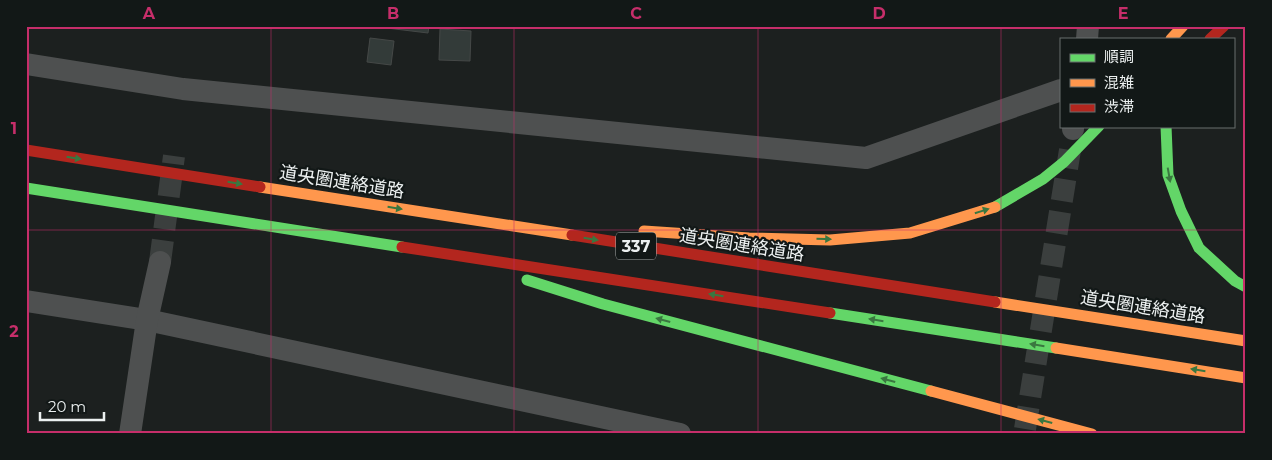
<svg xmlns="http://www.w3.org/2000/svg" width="1272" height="460" font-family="Montserrat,'Noto Sans JP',sans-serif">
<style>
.building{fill:#333b39;stroke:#454847}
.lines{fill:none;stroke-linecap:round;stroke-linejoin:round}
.street-tunnel{stroke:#3b3f3e;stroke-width:22;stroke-dasharray:22 11;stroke-linecap:butt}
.street{stroke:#4e5050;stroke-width:22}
.fast{stroke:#63d668;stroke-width:11}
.slow{stroke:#ff974d;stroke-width:11}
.jam{stroke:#b3261e;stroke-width:11}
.oneway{fill:#3a7740}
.grid{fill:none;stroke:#c62e6a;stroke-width:1;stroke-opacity:0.55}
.labels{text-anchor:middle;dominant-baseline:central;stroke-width:4.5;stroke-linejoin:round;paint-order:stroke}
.shield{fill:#121817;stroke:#abafaf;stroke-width:1}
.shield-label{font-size:16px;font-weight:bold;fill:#ecf0f0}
.street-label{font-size:18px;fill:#ecf0f0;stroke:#121817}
.neatline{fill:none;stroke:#c62e6a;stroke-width:2}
.grid-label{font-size:16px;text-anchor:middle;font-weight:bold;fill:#c62e6a}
</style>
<rect width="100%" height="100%" fill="#1c201f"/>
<g class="building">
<polygon points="370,26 429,26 428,33"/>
<polygon points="440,29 471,31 470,61 439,60"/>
<polygon points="370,38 394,41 391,65 367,62"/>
</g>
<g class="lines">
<g class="street-tunnel">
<polyline points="160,262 174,156"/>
<polyline points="1025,429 1070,150"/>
</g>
<g class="street">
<polyline points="1087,39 1088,26"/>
<polyline points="26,64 183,89 866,158 1061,90"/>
<polyline points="1073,129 1073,126"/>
<polyline points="26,301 147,320 680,434"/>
<polyline points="130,434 147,320 160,262"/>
</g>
<g class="fast">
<polyline points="1166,126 1168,175 1181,211 1199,248 1235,281 1246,287"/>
<polyline points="26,188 402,247"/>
<polyline points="995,207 1043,179 1064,162 1099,126"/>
<polyline points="527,280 603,304 931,391"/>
<polyline points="830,313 1056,348"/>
</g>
<g class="slow">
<polyline points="1171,39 1183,26"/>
<polyline points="260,187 572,235"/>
<polyline points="644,231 749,238 830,240 910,233 995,207"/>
<polyline points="995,302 1246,341"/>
<polyline points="1056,348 1246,378"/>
<polyline points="931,391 1092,434"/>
</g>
<g class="jam">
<polyline points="1210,39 1224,26"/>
<polyline points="26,150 260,187"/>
<polyline points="572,235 995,302"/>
<polyline points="402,247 830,313"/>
</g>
</g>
<defs><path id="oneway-solid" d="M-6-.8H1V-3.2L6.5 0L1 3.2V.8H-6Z" transform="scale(1.25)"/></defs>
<g class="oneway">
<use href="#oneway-solid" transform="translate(74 158) rotate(9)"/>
<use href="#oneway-solid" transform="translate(1169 175) rotate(80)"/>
<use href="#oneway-solid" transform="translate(235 183) rotate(9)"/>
<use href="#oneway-solid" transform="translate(395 208) rotate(9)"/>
<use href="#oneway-solid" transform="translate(982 211) rotate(-17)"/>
<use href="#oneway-solid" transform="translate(591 239) rotate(9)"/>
<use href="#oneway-solid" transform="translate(824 239) rotate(1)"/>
<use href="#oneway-solid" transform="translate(716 295) rotate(-171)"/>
<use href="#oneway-solid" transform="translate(663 320) rotate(-165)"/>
<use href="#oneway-solid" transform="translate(876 320) rotate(-171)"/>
<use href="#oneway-solid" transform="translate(1037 345) rotate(-171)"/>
<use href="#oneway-solid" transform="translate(1198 370) rotate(-171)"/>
<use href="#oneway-solid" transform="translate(888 380) rotate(-165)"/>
<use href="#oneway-solid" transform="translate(1045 421) rotate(-165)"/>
</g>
<path class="grid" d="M271 26V434M514 26V434M758 26V434M1001 26V434M26 230H1246"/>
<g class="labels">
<rect class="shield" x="616" y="232.5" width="40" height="27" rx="4"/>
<g class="shield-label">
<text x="636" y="246">337</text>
</g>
<g class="street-label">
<text transform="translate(342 182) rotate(9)">道央圏連絡道路</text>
<text transform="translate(742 245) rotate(9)">道央圏連絡道路</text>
<text transform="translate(1143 307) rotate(9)">道央圏連絡道路</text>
</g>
</g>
<rect width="1272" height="460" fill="none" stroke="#121817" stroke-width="55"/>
<rect x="1060" y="38" width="175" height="90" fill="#121817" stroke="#696e6e"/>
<rect x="1070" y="54" width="25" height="8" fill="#63d668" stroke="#696e6e"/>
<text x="1104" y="62" font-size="15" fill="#ecf0f0">順調</text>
<rect x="1070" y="79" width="25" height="8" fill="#ff974d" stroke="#696e6e"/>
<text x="1104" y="88" font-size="15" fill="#ecf0f0">混雑</text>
<rect x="1070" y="104" width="25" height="8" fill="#b3261e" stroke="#696e6e"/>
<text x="1104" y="112" font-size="15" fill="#ecf0f0">渋滞</text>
<path d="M40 412v8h64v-8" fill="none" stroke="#ecf0f0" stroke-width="2.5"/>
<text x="48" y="412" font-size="15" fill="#ecf0f0" stroke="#121817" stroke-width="4" paint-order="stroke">20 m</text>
<rect x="28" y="28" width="1216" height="404" class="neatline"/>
<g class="grid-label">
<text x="149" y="19">A</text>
<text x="393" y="19">B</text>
<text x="636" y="19">C</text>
<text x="879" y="19">D</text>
<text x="1123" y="19">E</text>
<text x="14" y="134">1</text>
<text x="14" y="337">2</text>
</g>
</svg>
